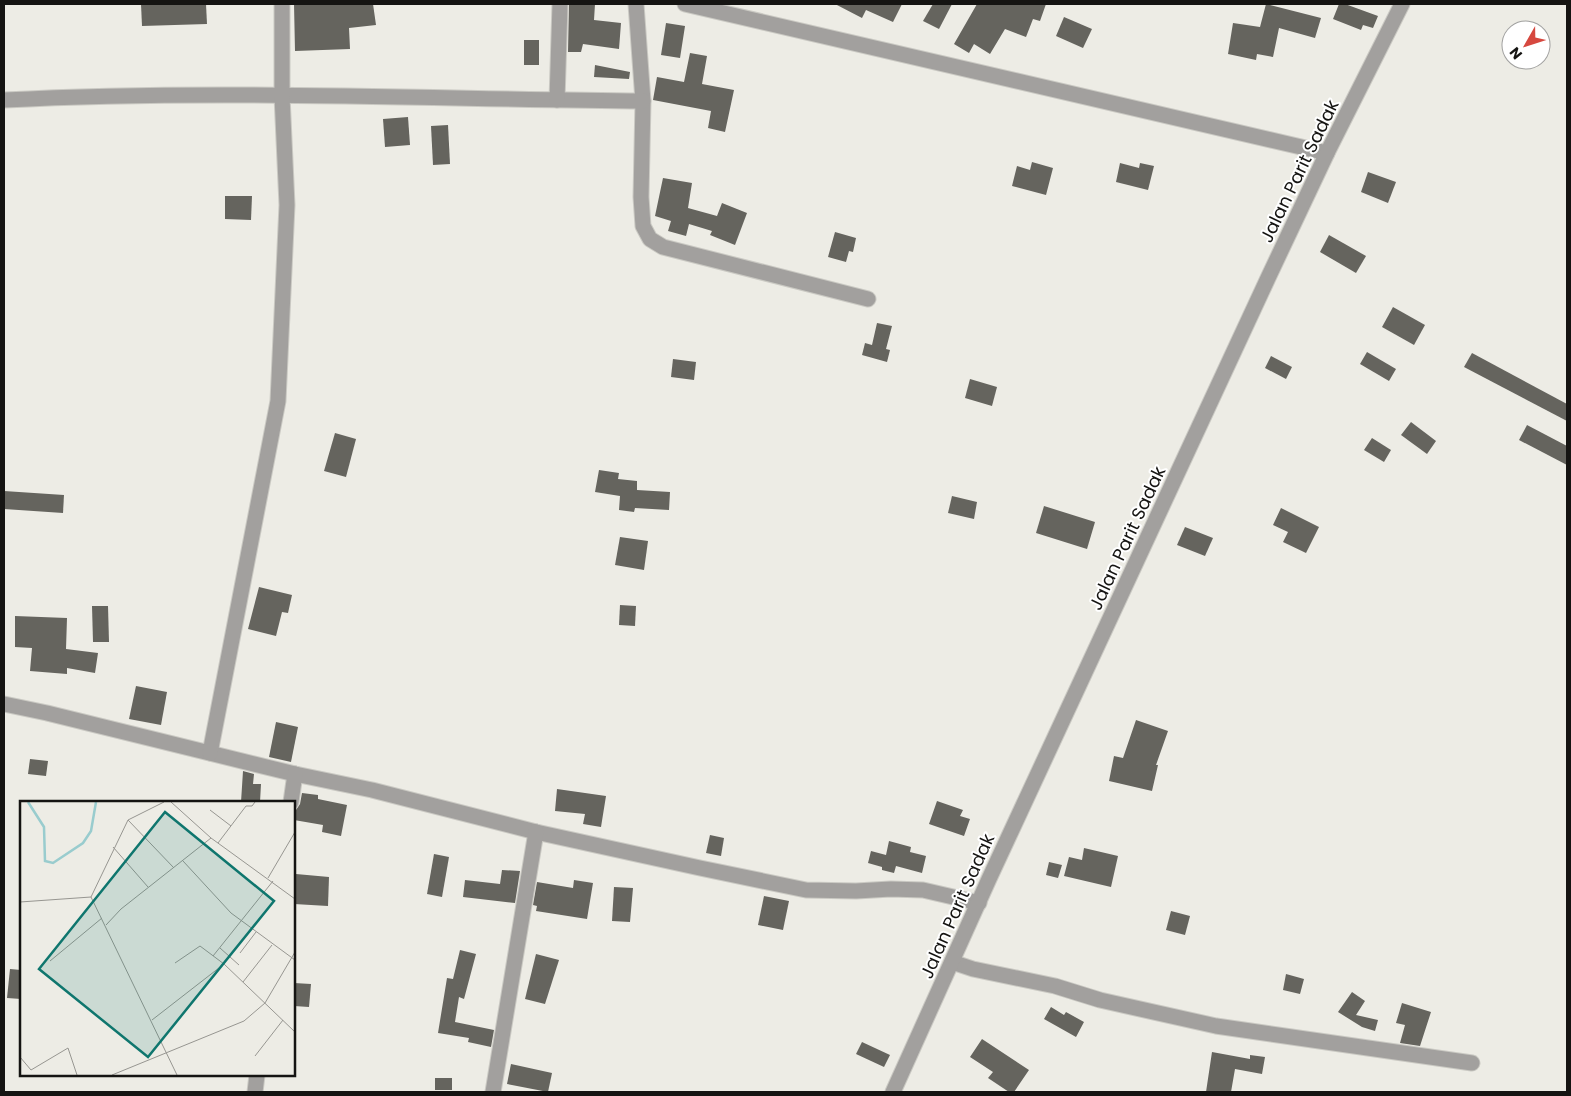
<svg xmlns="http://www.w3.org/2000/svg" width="1571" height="1096" font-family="Poppins,sans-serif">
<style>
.building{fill:#65645e}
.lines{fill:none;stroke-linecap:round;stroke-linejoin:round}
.minor-casing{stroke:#cac9c3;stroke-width:17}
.minor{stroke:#a2a09e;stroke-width:15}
.labels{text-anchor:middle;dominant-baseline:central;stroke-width:4;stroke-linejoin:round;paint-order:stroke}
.street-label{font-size:18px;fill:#151412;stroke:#fff}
.inset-river{fill:none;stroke:#99ccce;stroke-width:2.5}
.inset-road{fill:none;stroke:#979691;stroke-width:1}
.view{fill:#0f766e;fill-opacity:0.15;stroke:#0f766e;stroke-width:2.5}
.inset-edge{fill:none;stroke:#151412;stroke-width:2.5}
</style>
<rect width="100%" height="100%" fill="#edece5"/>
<g class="building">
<polygon points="141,4 206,4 207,24 142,26"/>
<polygon points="294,4 373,4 376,25 349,28 350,49 295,51"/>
<polygon points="569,4 595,4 594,20 621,23 619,49 583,44 581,52 568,52"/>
<polygon points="835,4 902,4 893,22 866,10 862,18"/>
<polygon points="933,4 952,4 939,29 923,21"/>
<polygon points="977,4 1046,4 1040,21 1033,19 1026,37 1005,29 990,54 974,44 969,53 954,44"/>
<polygon points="1266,4 1321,18 1315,38 1279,28 1273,57 1257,54 1256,60 1228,54 1233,23 1260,27"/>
<polygon points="1339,4 1345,4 1378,16 1373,28 1363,25 1361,30 1333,19"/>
<polygon points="1064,17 1092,29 1083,48 1056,36"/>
<polygon points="666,23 685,26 680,58 661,55"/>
<rect x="524" y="40" width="15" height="25"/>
<polygon points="690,53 707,56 702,84 734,90 725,132 708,128 711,111 653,100 657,77 684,82"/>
<polygon points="595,65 630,72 629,79 594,77"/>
<polygon points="408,117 410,145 385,147 383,119"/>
<polygon points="448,125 450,164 433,165 431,126"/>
<polygon points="1032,162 1053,168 1046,195 1012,186 1017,166 1030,170"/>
<polygon points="1120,163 1139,168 1140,163 1154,166 1148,190 1116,182"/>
<polygon points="1368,172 1396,182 1388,203 1361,192"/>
<polygon points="663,178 692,183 688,208 717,216 722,203 747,213 735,245 710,235 712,231 689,224 686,236 668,231 671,221 655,216"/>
<polygon points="225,196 252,196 251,220 225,219"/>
<polygon points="835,232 856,238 853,252 849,251 846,262 828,257"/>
<polygon points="1329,235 1366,256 1356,273 1320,252"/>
<polygon points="1393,307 1425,325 1414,345 1382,327"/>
<polygon points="877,323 892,326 886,349 890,350 887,362 862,355 865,343 872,345"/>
<polygon points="1367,352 1396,369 1389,381 1360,364"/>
<polygon points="1472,353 1567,404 1567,421 1464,367"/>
<polygon points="1271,356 1292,367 1286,379 1265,368"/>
<polygon points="673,359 696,362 694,380 671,377"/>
<polygon points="970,379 997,387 992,406 965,398"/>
<polygon points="1411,422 1436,441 1427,454 1401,435"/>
<polygon points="1527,425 1567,446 1567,465 1519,440"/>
<polygon points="335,433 356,439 346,477 324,471"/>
<polygon points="1372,438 1391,450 1384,462 1364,450"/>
<polygon points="599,470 619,473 618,479 637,481 637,490 670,492 669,510 635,508 634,512 619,510 620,496 595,492"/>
<polygon points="4,491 64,495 63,513 4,509"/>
<polygon points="952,496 977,502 974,519 948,513"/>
<polygon points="1044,506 1095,522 1087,549 1036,533"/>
<polygon points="1281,508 1319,527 1306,553 1283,542 1288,532 1273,525"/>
<polygon points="1185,527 1213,538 1205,556 1177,545"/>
<polygon points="620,537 648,541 644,570 615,565"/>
<polygon points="259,587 292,595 288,613 282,612 276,636 248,629"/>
<polygon points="620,605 636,606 635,626 619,625"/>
<polygon points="92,606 108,606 109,642 93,642"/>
<polygon points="15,616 67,618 66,649 98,653 95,673 67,668 67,674 30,671 32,648 15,647"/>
<polygon points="136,686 167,692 161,725 129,719"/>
<polygon points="1136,720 1168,731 1156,765 1158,765 1152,791 1109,781 1114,756 1123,758"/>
<polygon points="276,722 298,727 291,762 269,757"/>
<polygon points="30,759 48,761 46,776 28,774"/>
<polygon points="243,771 254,774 253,784 261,784 260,802 241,802"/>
<polygon points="557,789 606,796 601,827 583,824 585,814 555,811"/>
<polygon points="302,793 318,795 318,799 347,805 341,836 322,832 323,825 294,820 296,810 300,804"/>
<polygon points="937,801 963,810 960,816 970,819 964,836 929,824"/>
<polygon points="710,835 724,838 721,856 706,853"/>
<polygon points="889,841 911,847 910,852 926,856 922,873 896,866 894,873 882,870 882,867 868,863 871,851 886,855"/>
<polygon points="1084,848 1118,856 1111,887 1064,876 1069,857 1082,860"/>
<polygon points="434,854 449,857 442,897 427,894"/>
<polygon points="1049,862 1062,865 1058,878 1046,875"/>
<polygon points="502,870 520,871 515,903 463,897 465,880 500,884"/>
<polygon points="296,874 329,877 328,906 294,904"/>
<polygon points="574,880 593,883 587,919 536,911 537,906 533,905 537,882 573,888"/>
<polygon points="614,887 633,888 630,922 612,921"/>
<polygon points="764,896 789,901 783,930 758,925"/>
<polygon points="1171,911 1190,916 1185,935 1166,930"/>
<polygon points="460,950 476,954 464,999 459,997 455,1022 494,1030 491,1047 468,1042 469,1038 438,1033 447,978 453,979"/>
<polygon points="536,954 559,960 545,1004 525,999"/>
<polygon points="10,969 21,970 21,999 7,998"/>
<polygon points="1286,974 1304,979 1300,994 1283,990"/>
<polygon points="294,983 311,984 309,1007 294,1006"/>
<polygon points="1352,992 1365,1001 1356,1015 1378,1020 1375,1031 1362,1027 1338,1012"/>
<polygon points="1402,1003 1431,1012 1420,1046 1400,1043 1405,1025 1396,1023"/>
<polygon points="1051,1007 1064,1015 1066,1012 1084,1022 1076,1037 1044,1019"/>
<polygon points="982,1039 1029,1070 1014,1092 1009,1092 988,1078 993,1072 970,1057"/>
<polygon points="862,1042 890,1055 884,1067 856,1054"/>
<polygon points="1212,1052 1250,1059 1250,1055 1265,1057 1262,1074 1235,1069 1231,1092 1206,1092"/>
<polygon points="511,1064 552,1073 548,1092 507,1084"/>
<rect x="435" y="1078" width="17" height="12"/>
</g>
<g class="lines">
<g class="minor-casing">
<g id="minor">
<polyline points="636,4 643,101 641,197 643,226 650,239 663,247 868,299"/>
<polyline points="685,4 1327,153"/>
<path d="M4 100C216 89 430 99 643 101"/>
<polyline points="557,100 560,4"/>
<polyline points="4,704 47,713 295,774 372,790 536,832 700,868 806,890 856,891 891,889 923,890 979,903"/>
<polyline points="210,753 278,401 287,205 282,96 282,4"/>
<polyline points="291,802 295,774"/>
<polyline points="952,962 973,969 1055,986 1100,1000 1216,1026 1472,1063"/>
<polyline points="255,1092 257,1075"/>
<polyline points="493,1092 536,832"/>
<polyline points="893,1092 989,879 1268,278 1327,153 1402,4"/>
</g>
</g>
<use href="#minor" class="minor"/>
</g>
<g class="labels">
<g class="street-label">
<text transform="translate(1299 171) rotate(-64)">Jalan Parit Sadak</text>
<text transform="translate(1127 538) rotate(-65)">Jalan Parit Sadak</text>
<text transform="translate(957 906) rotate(-66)">Jalan Parit Sadak</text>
</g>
</g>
<g transform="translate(20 801)">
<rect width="275" height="275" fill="#edece5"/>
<path class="inset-river" d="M8 1 24 26 25 60 33 62 63 42 71 30 76 1"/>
<path class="inset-road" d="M151 1 191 37 275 98M190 9 211 25M108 19 154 67M198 42 226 5H232L235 1M93 46 128 86M163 60 211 112 275 159M248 77 275 31M71 96 157 274M0 101 71 96 108 19 144 1M86 124 101 108 191 37M200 147 219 164M220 152 236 131M193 155 253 80M30 160 82 117M155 162 180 145 204 163 275 231M223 181 252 144M132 219 204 163M235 255 263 219M0 256 11 269 48 247 57 274M92 274 224 220 245 202 275 151"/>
<path class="view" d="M145 11 254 100 128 256 19 168Z"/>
<rect width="275" height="275" class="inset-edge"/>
</g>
<rect width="1571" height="1096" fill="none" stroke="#151412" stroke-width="10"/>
<g transform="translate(1526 45) rotate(231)"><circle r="24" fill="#ffffff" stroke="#a1a1a0"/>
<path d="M0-4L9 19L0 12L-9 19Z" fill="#d6483f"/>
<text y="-8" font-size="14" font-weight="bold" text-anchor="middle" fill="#151412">N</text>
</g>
</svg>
